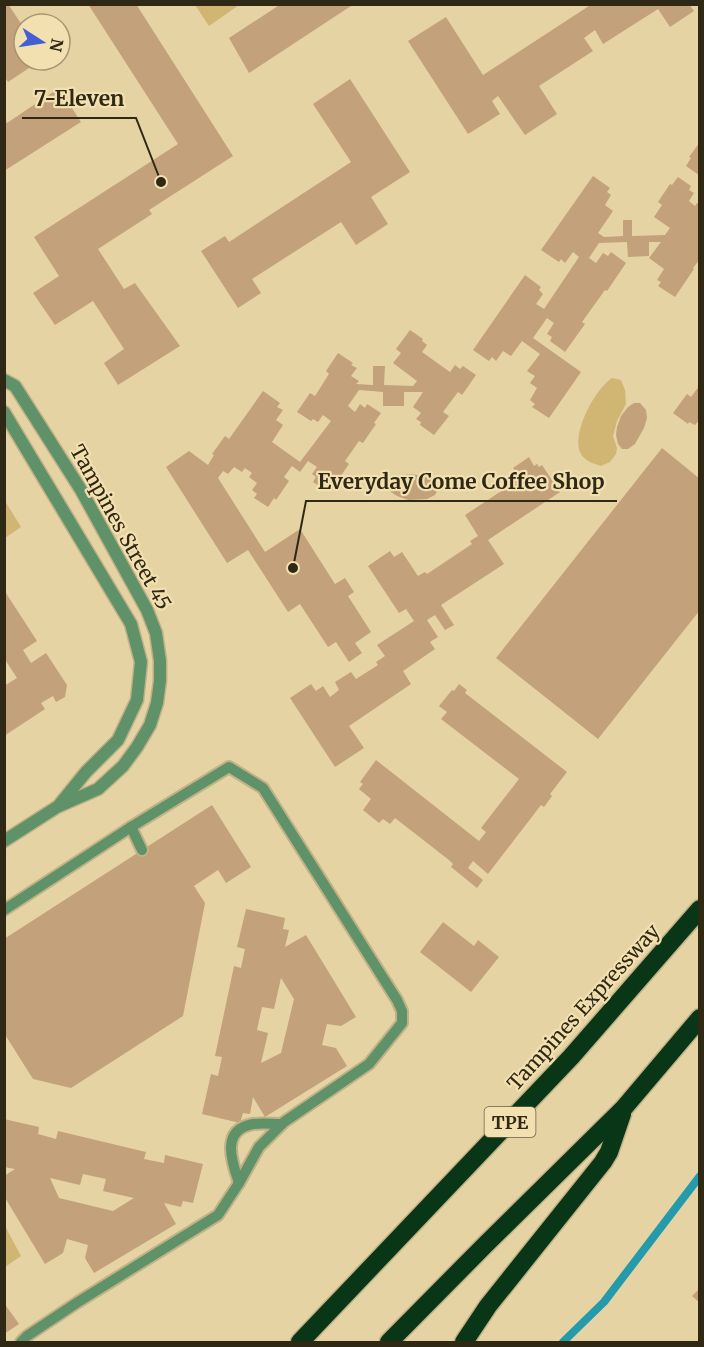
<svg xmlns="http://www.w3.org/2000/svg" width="704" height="1347" font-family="Merriweather,serif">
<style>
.green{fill:#d0b672}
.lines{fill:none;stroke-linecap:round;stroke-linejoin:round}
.stream{stroke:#249aab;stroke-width:8}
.building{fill:#c3a17b;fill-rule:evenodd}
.lane-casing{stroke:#c1b187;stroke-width:14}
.street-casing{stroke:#c1b187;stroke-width:15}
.highway-casing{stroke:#c1b187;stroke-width:21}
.lane{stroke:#5f9268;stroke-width:10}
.street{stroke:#5f9268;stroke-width:12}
.highway{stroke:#083616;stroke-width:18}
.labels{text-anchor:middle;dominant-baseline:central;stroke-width:4.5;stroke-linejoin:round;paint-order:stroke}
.shield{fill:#f3e0b0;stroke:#6a5f44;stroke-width:1.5}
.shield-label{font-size:18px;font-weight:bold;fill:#2f2815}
.street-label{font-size:20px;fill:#2f2815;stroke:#f3e0b0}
.leader{fill:none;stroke:#2f2815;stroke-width:2}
.callout-dot{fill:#2f2815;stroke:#f3e0b0;stroke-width:2}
.callout-label{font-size:21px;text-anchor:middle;font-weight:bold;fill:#2f2815;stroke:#f3e0b0;stroke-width:4.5;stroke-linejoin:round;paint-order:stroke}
</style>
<rect width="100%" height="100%" fill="#e6d3a4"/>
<g class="green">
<polygon points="195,5 239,5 209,26"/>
<path d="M612 378 621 380 625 390 626 404 617 421 613 436 617 448 616 454 610 462 601 466C593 463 586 462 581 454 570 435 595 389 612 378Z"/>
<polygon points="5,501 21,527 5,538 4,538"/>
<polygon points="5,1226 21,1256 5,1267 4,1267"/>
</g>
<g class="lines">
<polyline class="stream" points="563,1342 604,1302 700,1176"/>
</g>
<g class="building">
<polygon points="4,4 8,4 24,28 24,60 41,60 8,82 4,76"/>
<polygon points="88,4 136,4 233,156 149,210 152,214 98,249 124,289 135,283 180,346 118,385 104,363 124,349 93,301 55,325 33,293 59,276 34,237 178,144"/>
<polygon points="281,4 354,4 249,73 229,38"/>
<polygon points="592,4 689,4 694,11 670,27 658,9 603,44 595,30 584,38 593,51 539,86 557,114 525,135 498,96 492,101 500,114 468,134 408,41 446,17 483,75"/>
<polygon points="350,79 410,172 371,197 388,224 356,245 341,222 252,279 261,293 238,308 201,251 225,236 229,242 351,162 313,104"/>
<polygon points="59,88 81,122 4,171 4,119 7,123"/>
<polygon points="700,142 700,174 699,175 686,166 691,158 689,157"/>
<polygon points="593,176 610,188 607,192 611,195 605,205 613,211 598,233 604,237 623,236 623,220 632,220 632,236 665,235 670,228 654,217 662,205 658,202 670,184 672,185 678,177 691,186 689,190 694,193 689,201 695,206 697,203 700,205 700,259 693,268 694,269 675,297 658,286 661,282 657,280 664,269 649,258 661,242 649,242 649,256 628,257 627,242 599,243 589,258 596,263 603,253 608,256 611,252 626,263 607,291 605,290 582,322 585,324 565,352 550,341 552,337 547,334 554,323 547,318 533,338 581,372 549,418 532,407 535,404 530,400 537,388 530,383 535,376 527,371 540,354 522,341 511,356 503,351 496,361 492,357 489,361 473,350 525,275 541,287 539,290 543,294 536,304 544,309 579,257 573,252 565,263 561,259 559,262 541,250"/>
<polygon points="410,330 423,339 422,341 427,345 422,352 450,372 455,365 460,369 463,366 476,375 462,395 458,392 443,412 449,416 434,435 420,425 421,422 416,419 421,413 413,407 423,392 404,392 404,406 383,406 383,392 359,390 348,406 355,412 360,404 365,408 367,404 381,413 374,423 376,424 363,443 359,441 345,461 349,464 336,483 333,481 327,491 313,482 316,477 312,474 317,467 308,461 300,472 292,466 284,477 289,481 276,500 274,498 268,507 254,498 257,494 252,490 257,483 249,477 252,473 245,468 242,472 234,467 228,474 223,471 218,478 265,552 300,529 335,584 345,578 354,592 348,596 371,632 355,643 362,653 349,662 336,642 328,647 300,604 288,612 248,550 227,563 166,467 189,451 208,465 214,455 212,454 225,436 229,439 263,391 280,403 277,407 283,410 276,420 283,425 272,442 300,462 331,421 323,415 318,422 313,419 311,421 297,412 310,393 315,396 329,374 326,371 338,353 353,363 351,365 357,368 351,376 359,381 356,384 373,385 373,366 385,366 384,385 413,386 417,381 393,363 401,353 396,349"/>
<polygon points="700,385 700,419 695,425 689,422 688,424 673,413 687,394 691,397"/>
<polygon points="634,403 640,403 646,410 647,418 644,428 635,444 628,449 622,449 618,444 616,435 617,427 621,416 628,407"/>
<polygon points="662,448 700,479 700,610 598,739 496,658"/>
<polygon points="529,457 534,466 537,464 539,467 542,465 560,492 488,540 504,564 441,605 454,625 445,630 435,615 427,620 438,637 430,642 435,649 403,671 411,684 349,726 364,748 335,767 290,698 311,684 316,691 323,686 330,697 339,690 335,682 351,672 356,679 378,665 376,662 385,656 377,645 414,621 406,609 399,613 368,566 390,551 394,557 402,552 418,576 425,572 427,574 472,544 470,541 478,536 465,515 512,484 507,476 515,471 513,468"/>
<polygon points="412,474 430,478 437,483 438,489 435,495 427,499 408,500 397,496 391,492 389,486 394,478 401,475"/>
<polygon points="4,590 37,641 23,650 31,663 46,653 67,685 65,697 56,702 53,696 41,703 45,709 4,736 4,686 17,678 4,658"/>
<polygon points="459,684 467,690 465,693 567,772 550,794 552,796 544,807 541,805 488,874 473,861 468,868 483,880 477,888 451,867 453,864 449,860 395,818 390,824 383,819 379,823 363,810 371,799 359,789 363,784 360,782 376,760 479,841 486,832 481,828 519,779 441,719 447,712 439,706 452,690 454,691"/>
<polygon points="212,805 251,867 226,883 218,870 194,886 205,903 183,1016 71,1088 33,1079 4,1033 4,939"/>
<path d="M246 909 285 918 283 929 289 930 285 947 306 935 356 1017 341 1026 327 1024 322 1045 336 1048 347 1066 265 1117 253 1097 250 1114 243 1113 240 1123 202 1114 211 1074 218 1076 222 1057 215 1056 234 966 241 968 245 949 237 947ZM281 978 294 999 281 1053 261 1063 268 1033 257 1030 262 1007 274 1009Z"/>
<polygon points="443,922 474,946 478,940 499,957 471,992 420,952"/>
<path d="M4 1119 39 1127 38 1134 56 1139 58 1131 146 1152 144 1159 164 1163 165 1155 203 1164 193 1203 183 1201 181 1207 164 1203 176 1224 94 1273 85 1258 88 1245 67 1239 63 1253 45 1264 4 1196V1176L15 1169 4 1167ZM83 1174 106 1179 103 1191 134 1198 113 1211 59 1198 50 1178 80 1185Z"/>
<polygon points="700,1288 700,1303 692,1296"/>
<polygon points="4,1303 19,1324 4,1334"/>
</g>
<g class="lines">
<g class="lane-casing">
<g id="lane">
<polyline points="131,827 142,850"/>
<polyline points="4,910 131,827 229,767 263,788 397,1000 402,1011 402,1023 369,1064 284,1122 259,1147 239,1183 218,1215 78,1302 27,1336 21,1342"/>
<path d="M239 1183C232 1162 220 1130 253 1124 262 1123 273 1124 282 1124"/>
</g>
</g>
<g class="street-casing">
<g id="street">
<polyline points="4,380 15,386 81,490 147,610 156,633 160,661 160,681 157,703 150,725 137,747 123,766 98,789 57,807 4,841"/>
<polyline points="4,412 131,624 141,662 137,700 118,740 86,772 60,804"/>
</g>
</g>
<g class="highway-casing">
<g id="highway">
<polyline points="300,1342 571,1057 700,909"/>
<polyline points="389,1342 485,1245 623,1109 700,1018"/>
<polyline points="464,1342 488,1306 603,1162 609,1152 622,1114"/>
</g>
</g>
<use href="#lane" class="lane"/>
<use href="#street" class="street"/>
<use href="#highway" class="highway"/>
</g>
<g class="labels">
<rect class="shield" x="484.5" y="1107" width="51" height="30" rx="4.5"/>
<g class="shield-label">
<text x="510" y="1122">TPE</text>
</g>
<g class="street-label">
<text transform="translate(121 527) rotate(61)">Tampines Street 45</text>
<text transform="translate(583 1007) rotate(-48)">Tampines Expressway</text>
</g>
</g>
<path class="leader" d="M161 182L136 118H22M293 568L306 501H617"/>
<g class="callout-dot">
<circle cx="161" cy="182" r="6"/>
<circle cx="293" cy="568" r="6"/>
</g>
<g class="callout-label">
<text x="79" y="106">7-Eleven</text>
<text x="461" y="489">Everyday Come Coffee Shop</text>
</g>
<rect width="704" height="1347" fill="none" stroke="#2f2815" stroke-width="12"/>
<g transform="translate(42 42) rotate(102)"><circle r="28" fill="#f3e0b0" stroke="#a59672" stroke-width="1.5"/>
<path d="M0-4.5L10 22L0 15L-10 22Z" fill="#445fd3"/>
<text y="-9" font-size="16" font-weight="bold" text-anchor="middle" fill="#2f2815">N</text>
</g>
</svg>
